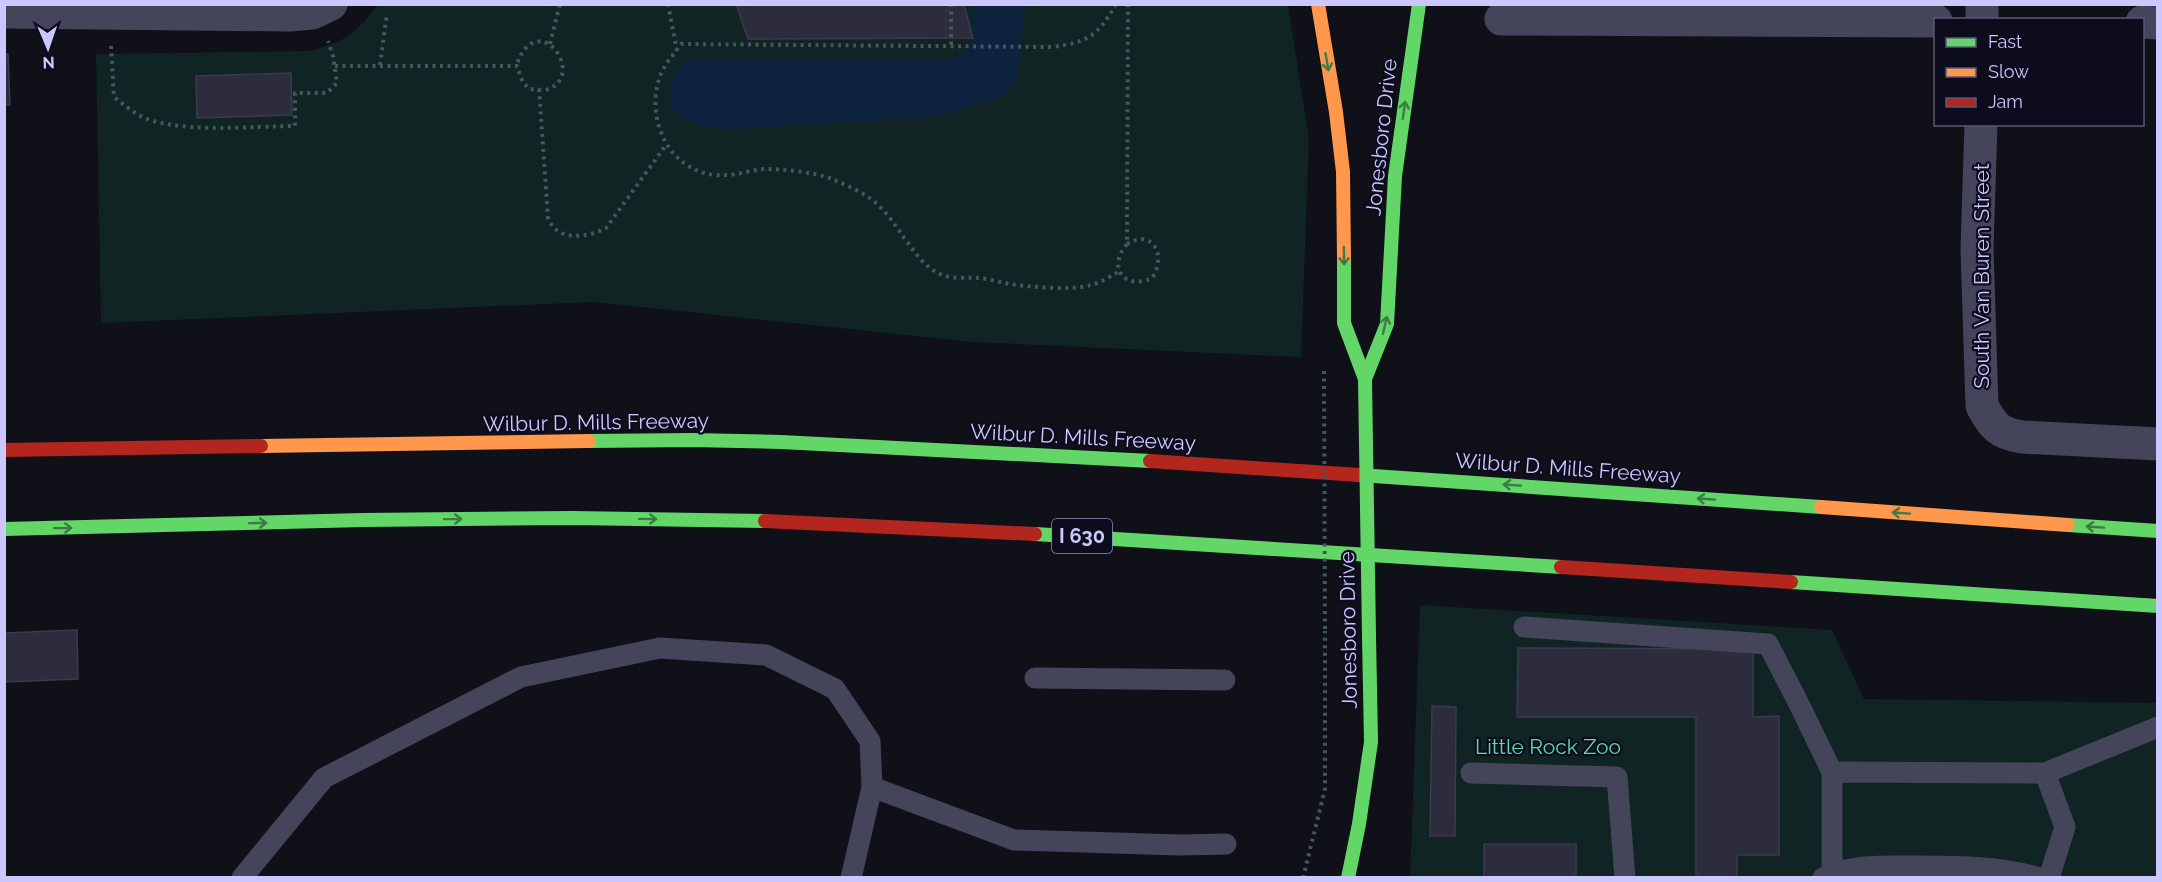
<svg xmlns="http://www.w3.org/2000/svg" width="2162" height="882" font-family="Raleway,sans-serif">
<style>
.green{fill:#0f2423}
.water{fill:#0c223d}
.building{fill:#2d2c3d;stroke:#3b3a4e;stroke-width:1.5}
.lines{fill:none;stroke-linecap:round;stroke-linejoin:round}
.path{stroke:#465560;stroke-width:4;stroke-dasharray:3 4.5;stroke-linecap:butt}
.lane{stroke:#44455a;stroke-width:21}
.street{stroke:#44455a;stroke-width:33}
.fast{stroke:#63d668;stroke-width:14}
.slow{stroke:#ff974d;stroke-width:14}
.jam{stroke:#b3261e;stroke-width:14}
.path-bridge{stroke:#465560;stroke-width:4;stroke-dasharray:3 4.5;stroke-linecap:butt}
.fast-bridge{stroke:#63d668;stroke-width:14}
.oneway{stroke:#3c7b46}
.labels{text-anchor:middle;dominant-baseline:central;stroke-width:4.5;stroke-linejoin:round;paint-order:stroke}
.shield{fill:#0d0c1d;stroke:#9190bb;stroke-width:1.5}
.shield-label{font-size:20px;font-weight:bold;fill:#cac8ff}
.street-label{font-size:21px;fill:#cac8ff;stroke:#0d0c1d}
.park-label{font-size:21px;fill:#56ddb0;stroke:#0d0c1d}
</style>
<rect width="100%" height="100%" fill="#101019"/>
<g class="green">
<path d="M378 4 1288 5 1309 139 1301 357 972 342 594 302 101 323 96 54 311 51C347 40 355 35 378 4Z"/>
<polygon points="1420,605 1832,630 1864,699 2157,703 2157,877 1410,878"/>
</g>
<path class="water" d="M971 5H1026L1016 81 1001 98 932 117 731 129C705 128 689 125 669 107 671 83 669 74 690 59H954L974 39Z"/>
<g class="building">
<polygon points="736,4 964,4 973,38 748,39"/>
<polygon points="4,54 8,54 10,105 4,105"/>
<polygon points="291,73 292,115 197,118 196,76"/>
<polygon points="77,630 78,679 4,682 4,633"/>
<polygon points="1518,648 1753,649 1753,717 1779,716 1779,855 1737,855 1737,878 1696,878 1696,717 1517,717"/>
<polygon points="1432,706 1456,707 1455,836 1430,836"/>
<rect x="1484" y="844" width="92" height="34"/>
</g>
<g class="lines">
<g class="path">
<polyline points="668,4 677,51"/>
<polyline points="951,4 951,47"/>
<path d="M1116 4C1098 36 1087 43 1051 47L681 44C676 52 669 59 665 66 653 86 653 112 661 132 671 160 698 178 728 175 740 174 752 170 764 169 782 169 815 172 832 179 848 186 866 193 879 206 899 224 914 261 938 273 951 280 966 277 979 278 989 279 1000 282 1010 284 1032 287 1070 291 1091 285 1102 282 1111 276 1120 271"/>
<polyline points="550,44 560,4"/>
<path d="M111 46 114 97C122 103 129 109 137 114 171 135 254 126 295 126V93H327L337 83 333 56 328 41"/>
<polyline points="380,65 387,13"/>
<path d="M335 66H517L523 83 530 89C535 89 544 91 549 89 582 75 548 22 525 49 521 54 518 59 517 66"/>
<path d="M539 89 548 218C557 242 587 238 606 228L666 145"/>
<path d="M1127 244C1153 228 1167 256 1152 278 1124 291 1107 267 1127 244L1128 4"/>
<polyline points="1303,878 1325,789 1325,631"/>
</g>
<g class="lane">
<polyline points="1524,627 1768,644 1799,704 1832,772"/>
<polyline points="1035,678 1225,680"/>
<polyline points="1471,773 1617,777 1625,878"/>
<polyline points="2045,773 2158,727"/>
<polyline points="872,787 1014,840 1180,845 1226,844"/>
<polyline points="1832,873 1832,772 2045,773 2065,827 2049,878"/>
<polyline points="242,878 324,778 521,677 660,648 766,655 835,689 870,741 872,787 851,878"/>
<path d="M1823 878C1852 864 1884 866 1915 866 1957 866 1999 866 2040 878"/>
</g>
<g class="street">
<polyline points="1982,4 1982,20"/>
<polyline points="4,12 290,15 312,13 331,4"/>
<polyline points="1501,19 1936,21"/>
<polyline points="2142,22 2158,23"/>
<path d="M1981 124 1977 249 1982 406C1994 427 1998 433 2022 437L2158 444"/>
</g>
<g class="fast">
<polyline points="1344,257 1344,323 1365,379"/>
<polyline points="1365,379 1387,324 1395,176 1419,4"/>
<polyline points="589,441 691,440 781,442 1150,461"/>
<polyline points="1359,475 1821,507"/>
<polyline points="2068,525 2158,531"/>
<polyline points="4,529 363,520 573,518 765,521"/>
<polyline points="1035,534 1561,567"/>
<polyline points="1791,582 2158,606"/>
<polyline points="1348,878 1359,824 1371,742 1369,636"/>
</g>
<g class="slow">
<polyline points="1318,4 1336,112 1343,172 1344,257"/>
<polyline points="261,446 589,441"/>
<polyline points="1821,507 2068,525"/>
</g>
<g class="jam">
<polyline points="4,450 261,446"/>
<polyline points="1150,461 1359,475"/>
<polyline points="765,521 1035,534"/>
<polyline points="1561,567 1791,582"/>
</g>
<polyline class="path-bridge" points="1324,371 1325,631"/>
<polyline class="fast-bridge" points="1365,379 1369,636"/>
</g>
<defs><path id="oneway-shaft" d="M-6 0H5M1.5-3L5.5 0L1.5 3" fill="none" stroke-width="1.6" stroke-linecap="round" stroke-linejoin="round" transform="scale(1.5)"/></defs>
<g class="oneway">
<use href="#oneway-shaft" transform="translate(1327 62) rotate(80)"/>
<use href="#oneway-shaft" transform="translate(1404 110) rotate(-82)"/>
<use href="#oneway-shaft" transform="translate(1344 256) rotate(89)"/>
<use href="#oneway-shaft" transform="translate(1385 325) rotate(-77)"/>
<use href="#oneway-shaft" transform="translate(1512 485) rotate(-176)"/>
<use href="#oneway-shaft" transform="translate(1706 499) rotate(-176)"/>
<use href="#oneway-shaft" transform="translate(1901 513) rotate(-176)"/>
<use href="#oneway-shaft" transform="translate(453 519) rotate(-1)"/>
<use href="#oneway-shaft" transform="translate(648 519) rotate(1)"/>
<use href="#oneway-shaft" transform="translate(258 523) rotate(-1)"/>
<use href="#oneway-shaft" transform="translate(2095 527) rotate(-176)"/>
<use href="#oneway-shaft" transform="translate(63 528) rotate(-1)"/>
</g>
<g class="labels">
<rect class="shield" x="1052" y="519" width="60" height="34" rx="4.5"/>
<g class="shield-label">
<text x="1082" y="536">I 630</text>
</g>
<g class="street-label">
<text transform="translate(1381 137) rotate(-84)">Jonesboro Drive</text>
<text transform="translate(1981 276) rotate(-90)">South Van Buren Street</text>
<text transform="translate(596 422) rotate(-1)">Wilbur D. Mills Freeway</text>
<text transform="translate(1083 437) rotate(3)">Wilbur D. Mills Freeway</text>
<text transform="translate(1568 468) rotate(4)">Wilbur D. Mills Freeway</text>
<text transform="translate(1348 630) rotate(-91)">Jonesboro Drive</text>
</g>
<g class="park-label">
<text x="1548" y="746">Little Rock Zoo</text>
</g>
</g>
<rect width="2162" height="882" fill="none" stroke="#cac8ff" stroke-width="12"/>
<rect x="1934" y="18" width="210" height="108" fill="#0d0c1d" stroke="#595777" stroke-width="1.5"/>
<rect x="1946" y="38" width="30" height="9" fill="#63d668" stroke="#595777" stroke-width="1.5"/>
<text x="1988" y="48" font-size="18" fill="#cac8ff">Fast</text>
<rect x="1946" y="68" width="30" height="9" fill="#ff974d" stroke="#595777" stroke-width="1.5"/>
<text x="1988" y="78" font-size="18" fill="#cac8ff">Slow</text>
<rect x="1946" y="98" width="30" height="9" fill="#b3261e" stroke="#595777" stroke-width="1.5"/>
<text x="1988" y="108" font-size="18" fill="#cac8ff">Jam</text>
<g transform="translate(48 48) rotate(178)" stroke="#0d0c1d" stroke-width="4.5" paint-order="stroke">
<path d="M0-4.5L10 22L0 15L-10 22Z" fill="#cac8ff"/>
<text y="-9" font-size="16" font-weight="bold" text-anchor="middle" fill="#cac8ff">N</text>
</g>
</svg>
